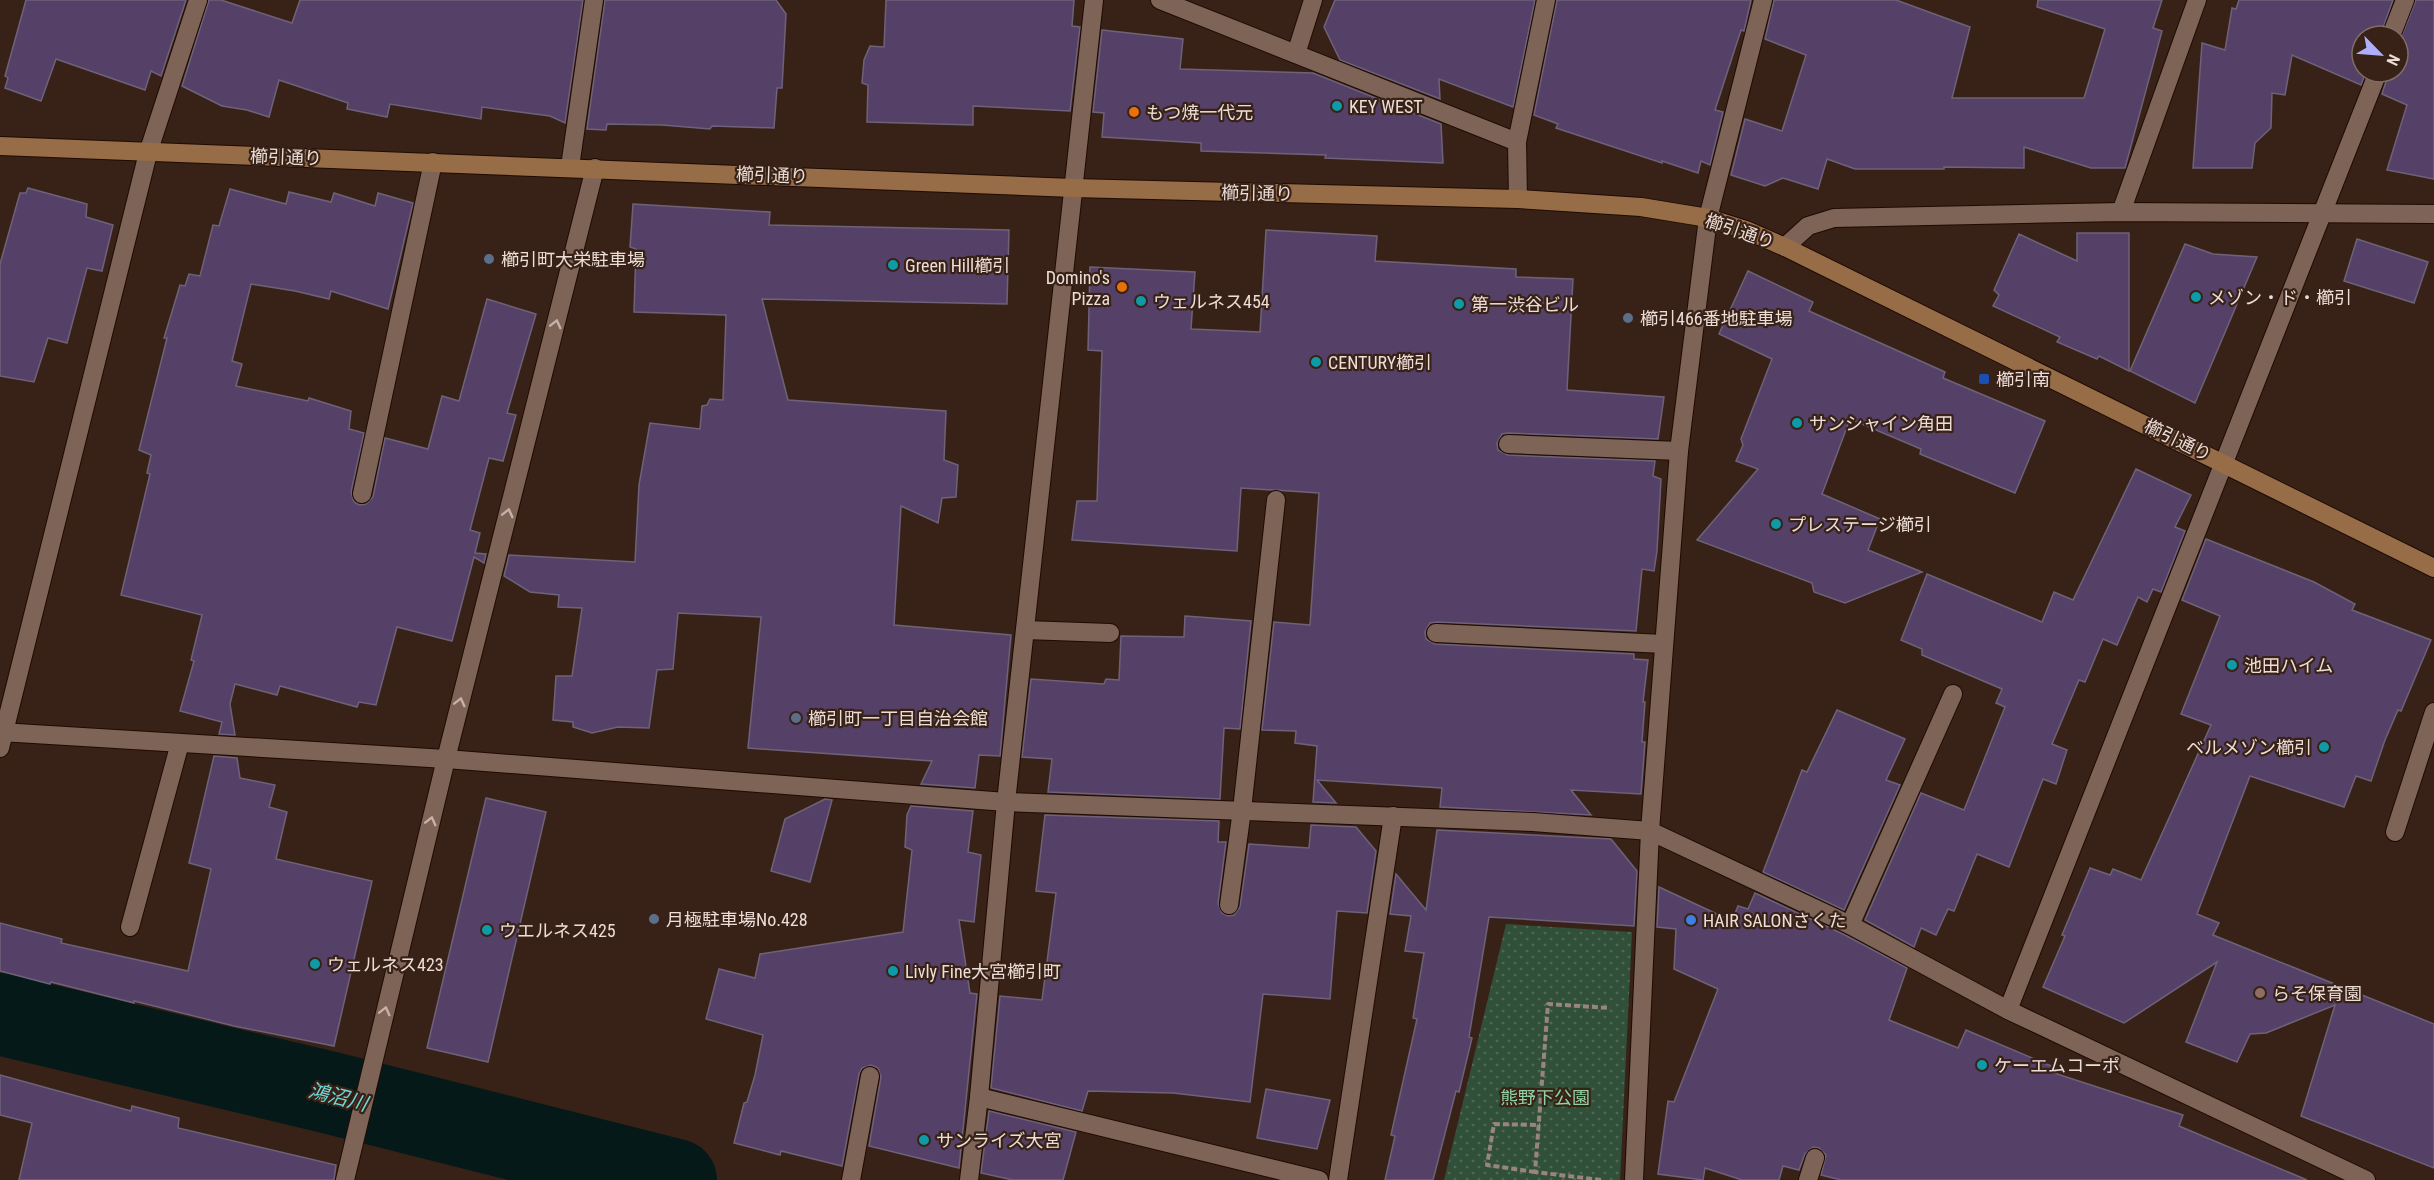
<svg xmlns="http://www.w3.org/2000/svg" width="2434" height="1180" font-family="'Roboto Condensed','Noto Sans JP',sans-serif">
<style>
.park{fill:url(#park-dots)}
.lines{fill:none;stroke-linecap:round;stroke-linejoin:round}
.river{stroke:#051919;stroke-width:82}
.building{fill:#554167;stroke:#6e6279;stroke-width:1.5}
.lane-casing{stroke:#1f0b03;stroke-width:20}
.street-casing{stroke:#1f0b03;stroke-width:20}
.secondary-casing{stroke:#1f0b03;stroke-width:20}
.path{stroke:#98867d;stroke-width:4;stroke-dasharray:6 3;stroke-linecap:butt}
.lane{stroke:#7e6357;stroke-width:18}
.street{stroke:#7e6357;stroke-width:18}
.secondary{stroke:#976d48;stroke-width:18}
.oneway{stroke:#c6b2aa}
.culture-dot{fill:#0f9aa8;stroke:#382217;stroke-width:2}
.food-dot{fill:#e8710a;stroke:#382217;stroke-width:2}
.service-dot{fill:#5c6f8a;stroke:#382217;stroke-width:2}
.transit-dot{fill:#1a4fb4;stroke:#382217;stroke-width:2}
.shop-dot{fill:#3f7fe0;stroke:#382217;stroke-width:2}
.education-dot{fill:#8d6e63;stroke:#382217;stroke-width:2}
.labels{text-anchor:middle;dominant-baseline:central;stroke-width:4.5;stroke-linejoin:round;paint-order:stroke}
.poi-label{font-size:18px;fill:#ecddd6;stroke:#382217;text-anchor:start}
.street-label{font-size:18px;fill:#ecddd6;stroke:#382217}
.park-label{font-size:18px;fill:#8fd3a3;stroke:#382217}
.water-label{font-size:20px;font-style:italic;fill:#6fd8d8;stroke:#382217}
</style>
<defs>
<pattern id="park-dots" width="8" height="8" patternUnits="userSpaceOnUse" patternTransform="scale(1.5)"><rect width="8" height="8" fill="#31503a"/><path d="M2 2h.1M6 6h.1" fill="none" stroke="#4f6956" stroke-width="1.8" stroke-linecap="round"/></pattern>
</defs>
<rect width="100%" height="100%" fill="#382217"/>
<polygon class="park" points="1506,924 1632,932 1620,1180 1444,1180"/>
<g class="lines">
<polyline class="river" points="0,1014 327,1092 676,1180"/>
</g>
<g class="building">
<polygon points="26,0 186,0 161,76 151,71 145,90 56,59 41,101 5,88 8,78 5,76"/>
<polygon points="209,0 221,0 292,23 300,0 583,0 565,123 550,116 482,107 481,119 390,104 387,117 347,109 348,103 279,80 269,117 247,110 222,106 182,86"/>
<polygon points="605,0 776,0 786,14 782,88 777,88 774,128 712,126 710,129 662,125 607,124 606,130 587,129"/>
<polygon points="886,0 1074,0 1072,26 1080,27 1070,111 973,106 973,125 867,122 868,85 862,83 864,60 870,46 884,47"/>
<polygon points="1335,0 1535,0 1513,107 1439,79 1440,99 1340,60 1324,27"/>
<polygon points="1557,0 1751,0 1744,31 1741,30 1715,110 1723,112 1710,165 1701,161 1698,173 1662,161 1662,163 1556,128 1558,124 1534,115"/>
<polygon points="1774,0 1896,0 1970,27 1952,98 2084,98 2105,29 2037,7 2038,0 2162,0 2153,28 2162,31 2125,168 2091,168 2024,147 2024,168 1944,167 1944,169 1855,169 1827,159 1818,189 1783,178 1765,186 1731,175 1745,119 1782,131 1806,55 1765,39"/>
<polygon points="2239,0 2393,0 2380,36 2362,36 2362,72 2366,72 2361,85 2292,55 2285,95 2272,93 2271,128 2255,143 2252,168 2193,168 2202,43 2225,50 2232,8 2236,9"/>
<polygon points="2416,0 2434,0 2434,179 2387,170 2407,105 2382,94 2389,72 2398,72 2398,45"/>
<polygon points="1102,30 1183,39 1180,69 1313,73 1441,124 1443,163 1325,158 1326,155 1201,151 1201,143 1102,137 1104,113 1093,112"/>
<polygon points="28,188 87,204 86,217 113,225 102,271 87,268 67,343 48,338 34,382 0,376 0,264 20,193 26,193"/>
<polygon points="230,189 286,204 289,192 331,202 334,193 375,206 378,193 413,203 388,309 331,291 329,299 295,291 251,284 232,361 242,364 236,386 308,401 309,398 351,411 349,429 364,433 351,492 354,502 359,505 366,504 373,497 385,438 428,449 442,396 459,401 487,299 536,314 507,413 516,415 503,461 489,458 470,530 480,533 475,553 486,554 484,563 474,557 452,641 397,627 376,705 359,702 357,707 280,686 277,695 235,684 230,704 235,735 219,734 222,722 180,711 194,661 191,660 202,615 121,595 150,474 147,473 151,455 139,450 167,338 164,338 180,285 185,286 189,274 200,276 213,225 219,226"/>
<polygon points="633,204 770,212 769,225 1009,230 1007,304 762,299 788,400 946,411 944,460 958,465 956,497 942,498 938,523 901,506 894,625 1011,635 1000,756 979,755 975,788 921,784 932,761 748,748 761,617 678,613 673,669 657,670 649,728 618,727 592,733 573,727 573,722 553,720 556,676 572,676 582,608 558,607 559,595 530,592 504,576 509,555 635,562 639,485 650,423 700,429 702,406 707,405 710,399 723,400 726,315 634,312 636,249 630,247"/>
<polygon points="1266,230 1377,236 1375,261 1516,269 1516,277 1573,279 1567,390 1664,397 1658,439 1508,433 1502,434 1497,443 1498,450 1508,455 1655,461 1653,476 1661,479 1657,551 1654,571 1642,569 1636,631 1437,622 1430,623 1425,632 1426,639 1435,644 1634,654 1634,659 1648,660 1643,702 1645,702 1642,742 1645,742 1641,794 1571,790 1591,815 1440,807 1442,788 1317,780 1336,803 1313,802 1317,746 1295,743 1296,731 1262,730 1274,622 1310,625 1319,493 1241,488 1237,551 1072,540 1077,501 1097,501 1102,351 1088,350 1090,267 1195,272 1191,329 1260,332"/>
<polygon points="2077,233 2129,233 2129,371 2099,356 2097,359 2057,342 2060,337 1993,306 1999,295 1994,290 2019,234 2077,261"/>
<polygon points="2357,239 2428,262 2414,303 2344,281"/>
<polygon points="2185,244 2213,254 2257,257 2195,403 2130,371"/>
<polygon points="1748,271 1813,302 1809,311 1945,372 1943,378 2045,421 2015,493 1920,454 1921,449 1850,419 1822,494 1880,519 1868,550 1922,572 1845,603 1814,592 1812,583 1697,540 1758,469 1736,461 1743,445 1741,439 1772,359 1719,334"/>
<polygon points="2136,469 2191,495 2175,527 2185,531 2161,592 2153,589 2147,602 2138,597 2117,645 2103,639 2085,682 2079,680 2052,744 2067,750 2056,784 2043,779 2009,867 1977,854 1954,911 1948,909 1936,935 1921,928 1914,947 1865,920 1921,793 1964,810 2005,707 1996,703 2002,689 1922,655 1922,649 1901,640 1927,574 2042,622 2054,592 2073,600"/>
<polygon points="2206,539 2314,582 2355,604 2352,610 2431,640 2401,711 2398,710 2385,740 2371,781 2356,776 2344,807 2250,776 2197,914 2219,923 2213,935 2434,1024 2434,1168 2301,1116 2335,1005 2266,1033 2250,1034 2237,1062 2186,1042 2217,962 2124,1023 2043,987 2065,936 2062,935 2090,868 2110,875 2113,869 2141,880 2211,725 2181,714 2220,616 2182,600"/>
<polygon points="1185,616 1251,621 1240,729 1224,728 1220,799 1048,792 1052,759 1022,757 1031,679 1104,684 1106,679 1119,680 1121,636 1184,637"/>
<polygon points="1837,710 1905,739 1886,780 1900,785 1844,910 1763,872 1802,770 1807,772"/>
<polygon points="214,756 237,758 240,778 275,785 269,807 287,812 276,859 372,881 334,1046 234,1026 134,1001 134,1003 51,982 50,984 0,971 0,923 62,939 61,943 188,971 211,869 189,863"/>
<polygon points="486,798 546,812 488,1062 427,1048"/>
<polygon points="825,799 832,800 810,882 771,871 785,819"/>
<polygon points="911,806 973,811 968,852 981,855 974,922 959,920 970,993 977,994 959,1168 869,1146 881,1077 878,1068 871,1065 862,1068 859,1074 842,1166 781,1151 780,1155 734,1143 744,1103 747,1102 755,1075 763,1035 706,1019 719,969 755,978 760,954 903,932 912,850 905,847 907,815"/>
<polygon points="1045,815 1219,821 1218,842 1226,842 1218,904 1222,913 1228,916 1234,915 1240,907 1249,844 1309,848 1311,825 1356,827 1376,851 1367,913 1337,911 1330,999 1263,994 1250,1102 1173,1093 1088,1091 1082,1111 991,1088 1000,996 1042,1000 1056,893 1036,891"/>
<polygon points="1437,830 1611,839 1637,871 1634,926 1489,917 1469,1037 1472,1038 1459,1092 1456,1091 1433,1180 1385,1180 1395,1136 1391,1135 1417,1019 1413,1018 1424,953 1405,951 1411,916 1390,914 1396,874 1426,910"/>
<polygon points="1659,887 1732,921 1738,906 1748,909 1755,893 1845,935 1907,968 1889,1020 1958,1048 1966,1030 2056,1068 2051,1072 2183,1115 2179,1126 2307,1180 1841,1180 1821,1175 1826,1155 1819,1148 1813,1147 1805,1154 1799,1170 1783,1166 1779,1180 1742,1180 1705,1168 1703,1180 1658,1174 1668,1101 1674,1102 1718,989 1674,969 1676,929 1657,927"/>
<polygon points="0,1075 131,1111 132,1106 179,1118 178,1128 336,1165 334,1180 19,1180 32,1123 0,1115"/>
<polygon points="1266,1089 1330,1100 1317,1149 1257,1138"/>
<polygon points="989,1111 1076,1132 1063,1180 1013,1180 981,1173"/>
</g>
<g class="lines">
<g class="lane-casing">
<g id="lane">
<polyline points="362,494 433,162"/>
<polyline points="1025,630 1110,633"/>
<polyline points="1436,633 1664,644"/>
<polyline points="2395,832 2434,712"/>
<polyline points="1229,905 1242,810 1276,500"/>
<polyline points="130,927 180,743"/>
<polyline points="851,1180 870,1076"/>
</g>
</g>
<g class="street-casing">
<g id="street">
<polyline points="1160,0 1517,142"/>
<polyline points="2391,36 2405,0"/>
<polyline points="1296,54 1313,0"/>
<polyline points="570,167 594,0"/>
<polyline points="1518,199 1517,142 1546,0"/>
<polyline points="2121,212 2197,0"/>
<polyline points="1785,247 1808,226 1834,218 2121,212 2434,214"/>
<polyline points="1508,444 1679,451"/>
<polyline points="0,732 446,759 1006,802 1533,822 1650,831 1850,925 2008,1010 2366,1180"/>
<polyline points="0,748 148,153 198,0"/>
<polyline points="1850,925 1953,694"/>
<polyline points="2008,1010 2378,72"/>
<polyline points="979,1097 1319,1180"/>
<polyline points="345,1180 446,759 595,168"/>
<polyline points="969,1180 979,1097 1006,802 1094,0"/>
<polyline points="1338,1180 1393,816"/>
<polyline points="1634,1180 1650,831 1679,451 1708,218 1763,0"/>
<polyline points="1808,1180 1815,1158"/>
</g>
</g>
<g class="secondary-casing">
<polyline id="secondary" points="0,146 1073,188 1518,199 1641,207 1708,218 1746,230 1785,247 2434,568"/>
</g>
<g class="path">
<polyline points="1535,1172 1487,1165 1494,1124 1540,1125"/>
<polyline points="1601,1180 1535,1172 1548,1004 1610,1008"/>
</g>
<use href="#lane" class="lane"/>
<use href="#street" class="street"/>
<use href="#secondary" class="secondary"/>
</g>
<defs><path id="oneway-chevron" d="M-2-3.5L2.5 0L-2 3.5" fill="none" stroke-width="1.6" stroke-linecap="round" stroke-linejoin="round" transform="scale(1.5)"/></defs>
<g class="oneway">
<use href="#oneway-chevron" transform="translate(556 324) rotate(-76)"/>
<use href="#oneway-chevron" transform="translate(508 513) rotate(-76)"/>
<use href="#oneway-chevron" transform="translate(460 702) rotate(-76)"/>
<use href="#oneway-chevron" transform="translate(431 821) rotate(-76)"/>
<use href="#oneway-chevron" transform="translate(385 1011) rotate(-76)"/>
</g>
<g class="culture-dot">
<circle cx="1337" cy="106" r="6"/>
<circle cx="893" cy="265" r="6"/>
<circle cx="2196" cy="297" r="6"/>
<circle cx="1141" cy="301" r="6"/>
<circle cx="1459" cy="304" r="6"/>
<circle cx="1316" cy="362" r="6"/>
<circle cx="1797" cy="423" r="6"/>
<circle cx="1776" cy="524" r="6"/>
<circle cx="2232" cy="665" r="6"/>
<circle cx="2324" cy="747" r="6"/>
<circle cx="487" cy="930" r="6"/>
<circle cx="315" cy="964" r="6"/>
<circle cx="893" cy="971" r="6"/>
<circle cx="1982" cy="1065" r="6"/>
<circle cx="924" cy="1140" r="6"/>
</g>
<g class="food-dot">
<circle cx="1134" cy="112" r="6"/>
<circle cx="1122" cy="287" r="6"/>
</g>
<g class="service-dot">
<circle cx="489" cy="259" r="6"/>
<circle cx="1628" cy="318" r="6"/>
<circle cx="796" cy="718" r="6"/>
<circle cx="654" cy="919" r="6"/>
</g>
<rect class="transit-dot" x="1978" y="373" width="12" height="12" rx="3"/>
<circle class="shop-dot" cx="1691" cy="920" r="6"/>
<circle class="education-dot" cx="2260" cy="993" r="6"/>
<g class="labels">
<g class="poi-label">
<text x="1349" y="106">KEY WEST</text>
<text x="1146" y="112">もつ焼一代元</text>
<text x="501" y="259">櫛引町大栄駐車場</text>
<text x="905" y="265">Green Hill櫛引</text>
<text x="1110" y="277" text-anchor="end">Domino's<tspan x="1110" dy="21">Pizza</tspan></text>
<text x="2208" y="297">メゾン・ド・櫛引</text>
<text x="1153" y="301">ウェルネス454</text>
<text x="1471" y="304">第一渋谷ビル</text>
<text x="1640" y="318">櫛引466番地駐車場</text>
<text x="1328" y="362">CENTURY櫛引</text>
<text x="1996" y="379">櫛引南</text>
<text x="1809" y="423">サンシャイン角田</text>
<text x="1788" y="524">プレステージ櫛引</text>
<text x="2244" y="665">池田ハイム</text>
<text x="808" y="718">櫛引町一丁目自治会館</text>
<text x="2312" y="747" text-anchor="end">ベルメゾン櫛引</text>
<text x="666" y="919">月極駐車場No.428</text>
<text x="1703" y="920">HAIR SALONさくた</text>
<text x="499" y="930">ウエルネス425</text>
<text x="327" y="964">ウェルネス423</text>
<text x="905" y="971">Livly Fine大宮櫛引町</text>
<text x="2272" y="993">らそ保育園</text>
<text x="1994" y="1065">ケーエムコーポ</text>
<text x="936" y="1140">サンライズ大宮</text>
</g>
<g class="street-label">
<text transform="translate(286 157) rotate(2)">櫛引通り</text>
<text transform="translate(772 175) rotate(2)">櫛引通り</text>
<text transform="translate(1257 193) rotate(1)">櫛引通り</text>
<text transform="translate(1740 231) rotate(19)">櫛引通り</text>
<text transform="translate(2178 440) rotate(26)">櫛引通り</text>
</g>
<g class="park-label">
<text x="1545" y="1097">熊野下公園</text>
</g>
<g class="water-label">
<text transform="translate(338 1097) rotate(14)">鴻沼川</text>
</g>
</g>
<g transform="translate(2380 54) rotate(115)"><circle r="28" fill="#382217" stroke="#806d63" stroke-width="1.5"/>
<path d="M0-4.5L10 22L0 15L-10 22Z" fill="#afaefa"/>
<text y="-9" font-size="16" font-weight="bold" text-anchor="middle" fill="#ecddd6">N</text>
</g>
</svg>
